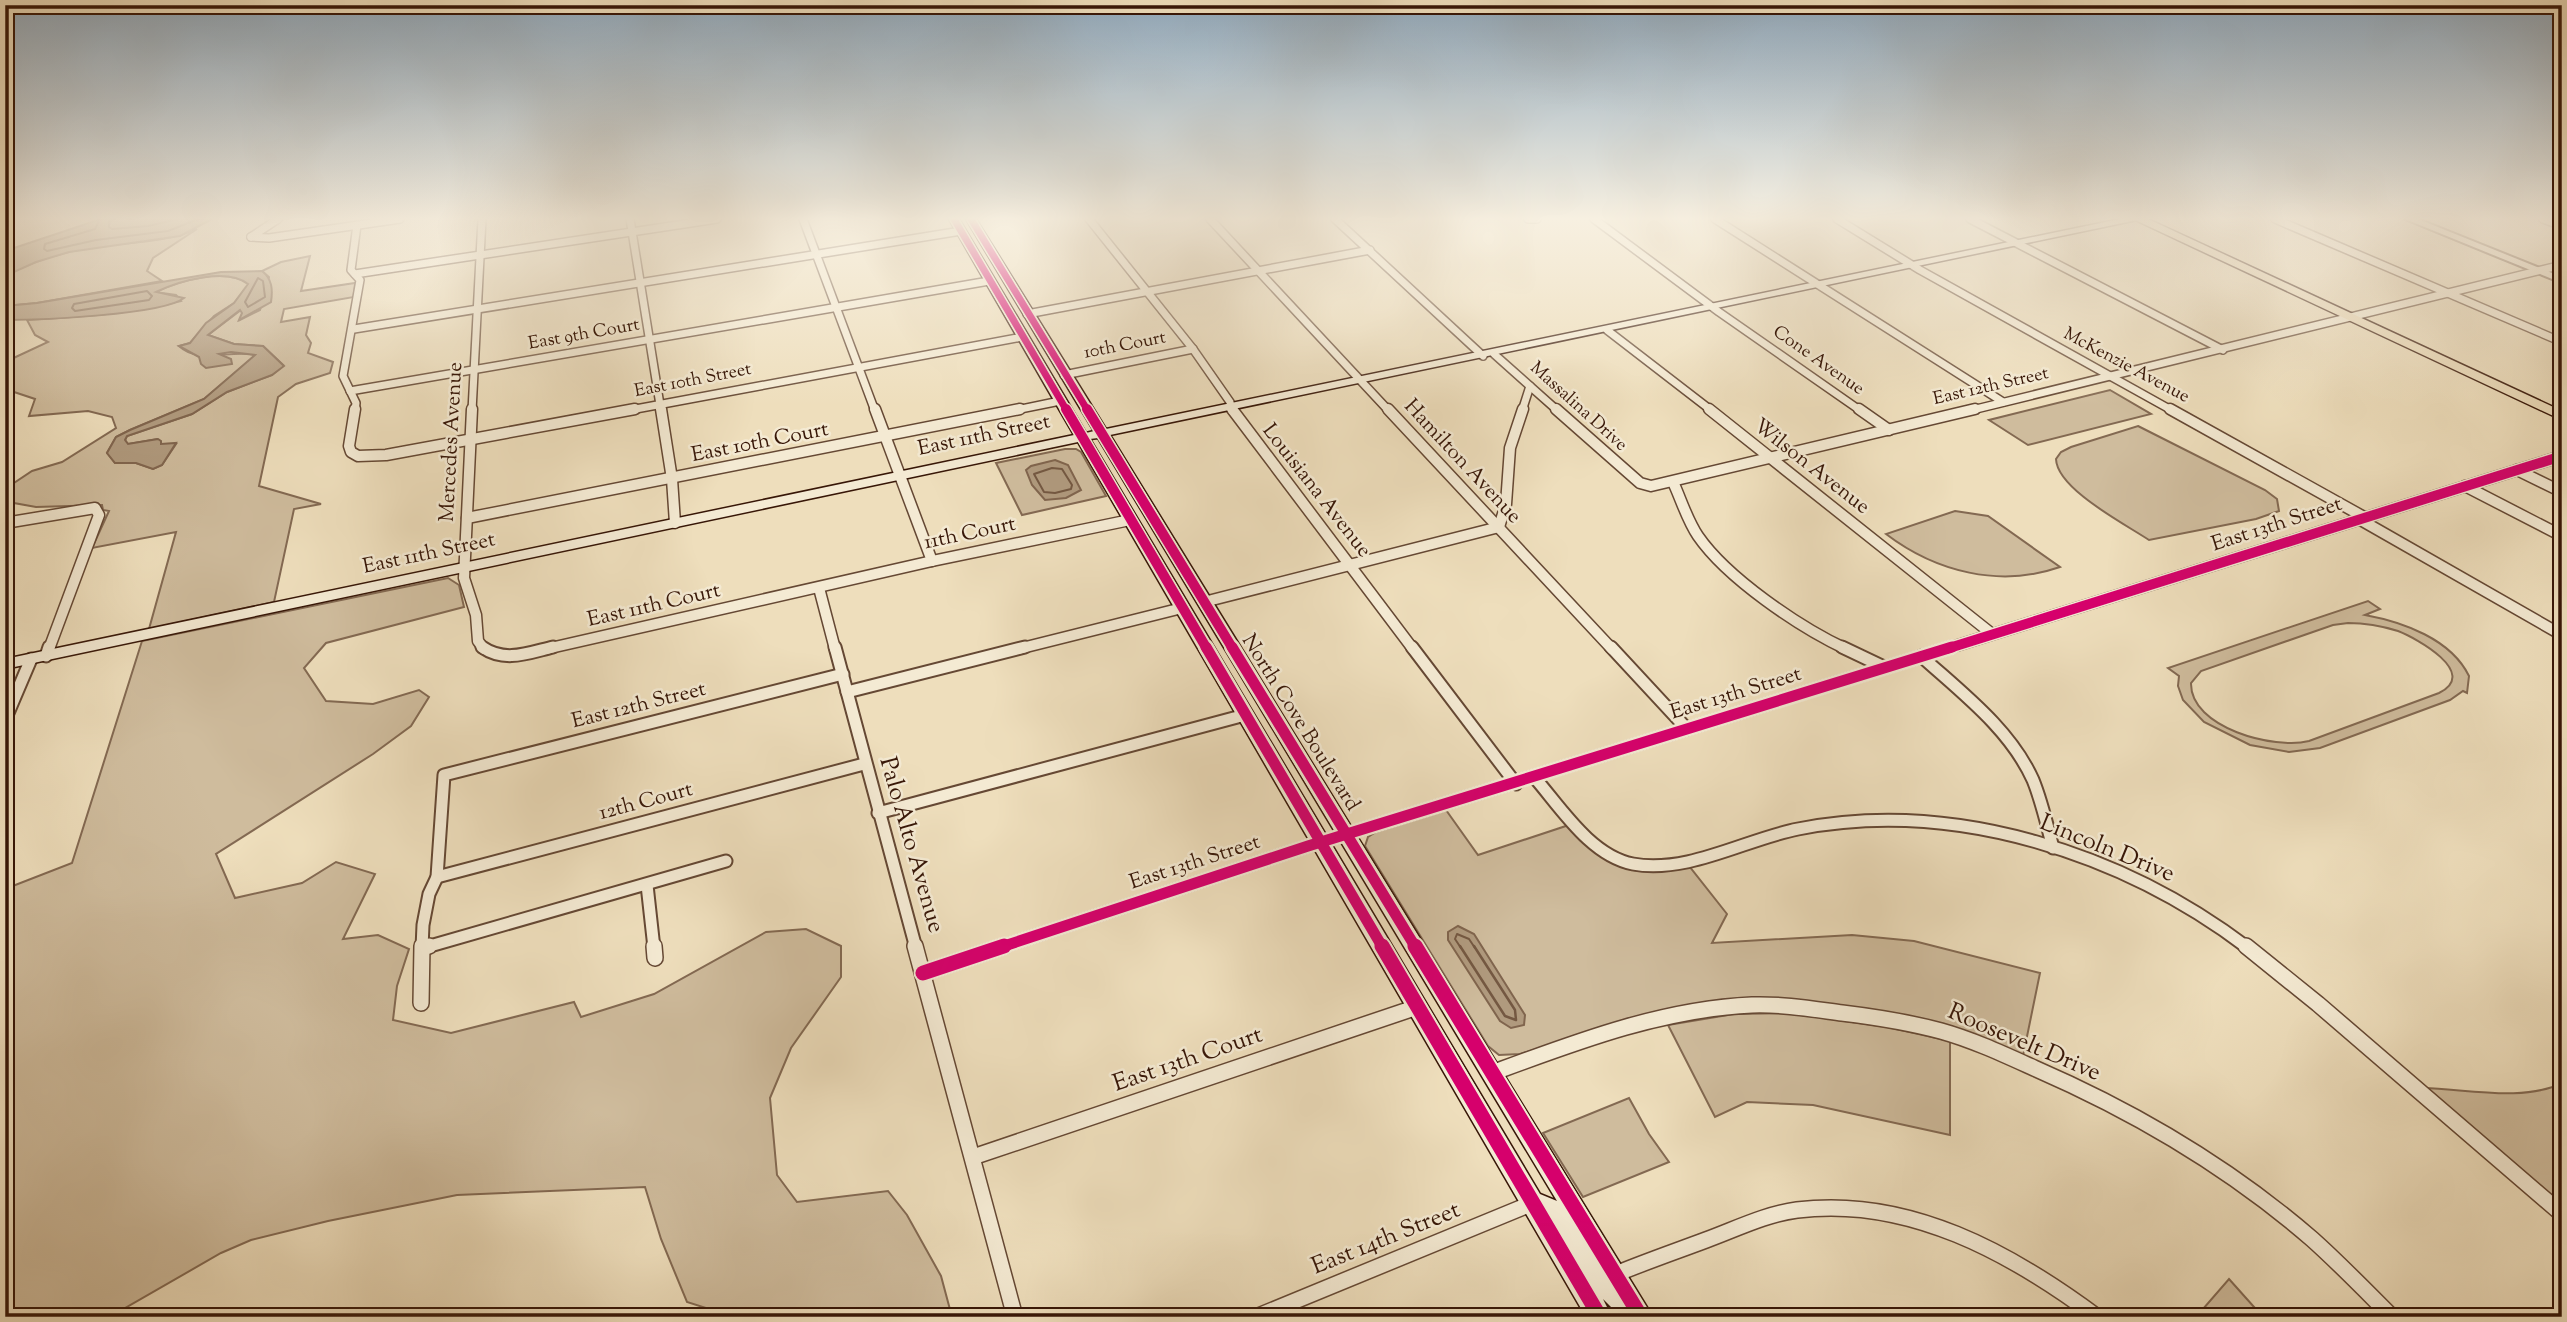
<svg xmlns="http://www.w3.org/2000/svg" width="2567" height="1322" font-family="'Sorts Mill Goudy',serif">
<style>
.green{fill:#cfbc9d;stroke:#836952;stroke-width:2;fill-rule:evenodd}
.water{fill:#b09a7e;stroke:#80654e;stroke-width:2}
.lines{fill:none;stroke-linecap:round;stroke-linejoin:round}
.shore-far1{stroke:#745842;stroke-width:2}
.shore{stroke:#745842;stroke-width:2.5}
.minor-far3-casing{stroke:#654834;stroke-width:10}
.minor-far2-casing{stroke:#654834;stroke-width:13}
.minor-far1-casing{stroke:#654834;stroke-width:15}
.minor-casing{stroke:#654834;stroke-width:18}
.tertiary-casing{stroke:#654834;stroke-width:4}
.secondary-casing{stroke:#371607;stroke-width:3}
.primary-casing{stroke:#371607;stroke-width:3}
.minor-far3{stroke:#f4ead3;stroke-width:7}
.minor-far2{stroke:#f4ead3;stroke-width:10}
.minor-far1{stroke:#f4ead3;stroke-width:11}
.minor{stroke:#f4ead3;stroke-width:15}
.tertiary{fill:#f4ead3;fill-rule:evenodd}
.secondary{fill:#f4ead3;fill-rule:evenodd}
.primary{fill:#eedebc;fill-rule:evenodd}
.cycleway-far3-casing{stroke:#f4ead3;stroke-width:10}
.cycleway-far2-casing{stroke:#f4ead3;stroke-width:13}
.cycleway-far1-casing{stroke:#f4ead3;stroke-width:16}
.cycleway-casing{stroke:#f4ead3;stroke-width:19}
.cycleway-far3{stroke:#d6006c;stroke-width:7}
.cycleway-far2{stroke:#d6006c;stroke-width:10}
.cycleway-far1{stroke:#d6006c;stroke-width:11}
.cycleway{stroke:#d6006c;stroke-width:15}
.labels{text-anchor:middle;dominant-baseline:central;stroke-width:5;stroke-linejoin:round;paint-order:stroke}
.far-street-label{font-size:18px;fill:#371607;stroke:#f4ead3}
.street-label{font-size:21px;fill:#371607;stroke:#f4ead3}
.near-street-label{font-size:24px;fill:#371607;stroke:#f4ead3}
</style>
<rect width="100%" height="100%" fill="#eedebc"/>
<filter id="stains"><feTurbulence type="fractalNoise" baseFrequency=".00286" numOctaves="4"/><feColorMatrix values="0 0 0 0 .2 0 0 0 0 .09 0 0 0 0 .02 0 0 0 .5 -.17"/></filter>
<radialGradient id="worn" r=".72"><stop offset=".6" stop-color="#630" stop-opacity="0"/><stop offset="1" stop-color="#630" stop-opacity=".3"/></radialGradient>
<g class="green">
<path d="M197 229 153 258 147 271 162 281 37 303 5 306V276C33 261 63 252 94 247 129 242 164 243 197 229Z"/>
<path d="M310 256 301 291 355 283 354 297 284 309 281 322 310 317 306 335 311 343 308 353 333 362 330 373 296 384 278 397 259 486 321 504 294 509 274 602 149 629 176 532 92 548 109 511 103 510 102 505 36 507 14 503 5 489 32 471 62 462 116 428 112 417 88 411 29 416 35 399 5 389V362L48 342 35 335 27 320C79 317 131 314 181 301L176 295 155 292C179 281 226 267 249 284L234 303 214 316 190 343 179 346C199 365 230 349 256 355L204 399 130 430 116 437 107 453 115 463H136L153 469 162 465 176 444H160L157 439 128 444 125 440 127 436 192 414 227 392 272 375 283 365 263 346 234 344 208 335 241 310 243 312 240 320 260 310 269 277 262 271 281 262Z"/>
<polygon points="2110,390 2151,414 2028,445 1989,420"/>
<path d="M2138 426 2265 490 2277 499 2279 511 2256 519 2149 540C2125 524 2057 489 2056 459L2061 452 2071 447Z"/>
<polygon points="1065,449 1076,449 1081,452 1106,496 1022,515 996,463"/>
<path d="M1955 511 1988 516 2060 567C2000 588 1936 572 1886 534Z"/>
<polygon points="448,578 459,585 464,607 326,643 304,668 326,701 373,704 419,690 429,697 411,726 373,754 216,854 235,898 302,883 336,862 375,874 343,939 378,935 409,949 397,986 393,1020 451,1033 574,1002 581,1017 654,994 766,932 806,929 841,946 841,977 791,1048 770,1098 777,1175 797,1202 888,1191 907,1215 941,1276 952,1317 734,1317 687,1302 661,1239 645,1187 457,1195 328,1221 251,1240 221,1253 118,1312 105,1317 5,1317 5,889 72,863 142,641"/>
<path d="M2368 601 2380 609 2365 615C2403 622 2451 639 2469 676L2467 693 2463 691 2450 700 2320 748 2289 752 2250 745 2204 722 2183 700 2178 686 2179 676 2168 668ZM2348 623C2365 623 2382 626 2398 631 2416 638 2480 673 2439 693L2309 741C2275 750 2190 728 2191 683L2201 671 2333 625Z"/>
<path d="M1446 810 1478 855 1569 825C1582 837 1596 852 1610 861 1630 876 1666 872 1689 866L1727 914 1712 943 1852 935 1914 941 2040 973 2023 1056 1783 999C1691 993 1606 1028 1520 1054L1499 1055 1488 1046 1365 846 1368 837 1376 832Z"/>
<polygon points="1788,1013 1887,1027 1950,1041 1950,1135 1813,1105 1747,1102 1715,1117 1668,1025 1734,1014"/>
<path d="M2562 1083V1206L2424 1088C2466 1089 2524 1102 2562 1083Z"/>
<polygon points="1629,1098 1649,1134 1669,1162 1583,1197 1543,1133"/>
<polygon points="2229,1279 2263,1317 2196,1317"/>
</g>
<g class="water">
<polygon points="101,219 212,219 180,236 69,252 36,262 5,276 5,251"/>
<path d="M262 271C272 279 273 289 271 302L239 320 242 313 240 310 208 335 234 344 263 346 284 366 272 375 227 392 192 414 127 436 125 440 128 444 158 439 161 441V444L176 443 162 465 153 469 136 463H115L107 453 116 437 130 430 204 399 255 355 231 352 219 354 231 359 232 364 206 368 201 364 199 357 179 346 190 343 206 323 234 303 248 284C226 267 179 281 156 292L184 298C163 315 37 320 5 320V306L37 303 221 272Z"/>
<polygon points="1055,460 1068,465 1081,490 1066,498 1045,500 1032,485 1026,470 1031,466"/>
<polygon points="1458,926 1474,934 1525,1015 1524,1025 1511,1028 1500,1021 1448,940 1448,932"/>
</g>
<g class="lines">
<g class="shore-far1">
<polyline points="100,219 95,229 45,244 44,249 47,251 96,240 168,231 198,219"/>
<polyline points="109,219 109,227 112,229 148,226 178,219"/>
<polygon points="258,278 263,281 265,297 248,307 245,302"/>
<polygon points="147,291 152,296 149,300 75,311 72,308 74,304"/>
<polygon points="1052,468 1062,469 1072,485 1071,489 1055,493 1044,492 1034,474"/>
<polyline points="1461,948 1455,939 1457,934 1469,939 1475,948"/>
</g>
<polyline class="shore" points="1460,946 1505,1016 1516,1020 1515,1010 1474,946"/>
<g class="minor-far3-casing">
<g id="minor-far3">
<polyline points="630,219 661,411"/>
<polyline points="803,219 875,411"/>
<polyline points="1089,219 1193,349 1230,402 1232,411"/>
<polyline points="1210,219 1389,411"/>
<polyline points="1335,219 1483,356"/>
<polyline points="1528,219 1537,219"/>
<polyline points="1594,219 1719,312 1861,411"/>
<polyline points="1715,219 2003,402"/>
<polyline points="1837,219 1920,270 2173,411"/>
<polyline points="1970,219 2223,350"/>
<polyline points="2275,219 2562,342"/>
<polyline points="2543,219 2562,226"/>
<polyline points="251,237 269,238 400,219"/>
<polyline points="251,237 278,219"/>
<polyline points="355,274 717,219"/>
<polyline points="1027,314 1370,250"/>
<polyline points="354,329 961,231"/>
<polyline points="1607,330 1712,411"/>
<polyline points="1494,354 1558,411"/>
<polyline points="1064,375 1193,349"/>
<polyline points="350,391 989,281"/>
<polyline points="355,411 356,403 343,376 360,280 351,270 357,225"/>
<polyline points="472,411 482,219"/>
<polyline points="625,411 1022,337"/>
<polyline points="1011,411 1060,401"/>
<polyline points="1522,411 1530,386"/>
<polyline points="1968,411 2562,265"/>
</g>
</g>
<g class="minor-far2-casing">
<g id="minor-far2">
<polyline points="355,409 349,446 351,452 358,456 386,455 635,409"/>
<polyline points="472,409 464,578 476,615 478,641 484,649"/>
<polyline points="661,409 672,479 675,523"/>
<polyline points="875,409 932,561"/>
<polyline points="1232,409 1413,649"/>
<polyline points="1388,409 1612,649"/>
<polyline points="1556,409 1640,483 1651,486 1975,409"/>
<polyline points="1709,409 1992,634"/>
<polyline points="1859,409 1889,430"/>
<polyline points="2170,409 2364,517"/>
<polyline points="2517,470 2562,492"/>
<path d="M1673 482C1681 499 1687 520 1698 536 1727 578 1799 627 1846 649"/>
<polyline points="2465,486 2562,536"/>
<polyline points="467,518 1020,409"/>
<polyline points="2359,519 2562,635"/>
<polyline points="5,523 95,508 99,515 49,649"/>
<polyline points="819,588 835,649"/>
<polyline points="1204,602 1499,527 1506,504 1510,448 1523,409"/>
<polyline points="546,649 932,561 1130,520"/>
<polyline points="1018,649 1182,608"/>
<polyline points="1946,649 2562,456"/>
</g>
</g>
<g class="minor-far1-casing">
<g id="minor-far1">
<path d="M482 647C505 663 528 653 553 647"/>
<polyline points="835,647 916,948"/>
<polyline points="1412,647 1516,784"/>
<polyline points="1611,647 1687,729"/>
<polyline points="1842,647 1884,667"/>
<polyline points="46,656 49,647"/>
<path d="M1921 656C1962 693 2010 729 2033 780 2042 802 2047 825 2053 848"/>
<polyline points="847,692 1025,647"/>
<polyline points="5,720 31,659"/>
<path d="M1535 778C1561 808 1591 856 1633 864 1688 874 1746 839 1798 829 1955 798 2124 854 2248 948"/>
<polyline points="878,813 1245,715"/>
<polyline points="437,877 864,764"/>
<polyline points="647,885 654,948"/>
<polyline points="422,948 423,925 429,894 437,877 444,775 843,674"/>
<polyline points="423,948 726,861"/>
<polyline points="998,948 1308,846 1952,647"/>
</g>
</g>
<g class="minor-casing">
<g id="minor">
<polyline points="654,946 655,958"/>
<polyline points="915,946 1015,1317"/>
<polyline points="2246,946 2318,1004 2562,1214"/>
<polyline points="423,948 429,946"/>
<polyline points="923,973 1004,946"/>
<polyline points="421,1003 422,946"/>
<path d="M1492 1073C1576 1042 1662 1009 1752 1005 1782 1004 1812 1009 1842 1013 1875 1017 1908 1022 1941 1031 1973 1040 2003 1054 2034 1068 2133 1111 2230 1168 2312 1239 2340 1264 2366 1291 2392 1317"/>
<polyline points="973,1157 1417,1007"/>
<path d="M1611 1276C1642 1263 1674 1252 1706 1240 1736 1229 1766 1214 1797 1210 1908 1196 2011 1253 2097 1317"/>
<polyline points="1256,1317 1533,1203"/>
</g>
</g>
<g class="tertiary-casing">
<polygon id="tertiary" points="2405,219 2418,219 2562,277 2562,283"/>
</g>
<g class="secondary-casing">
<path id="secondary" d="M949 219H959L1086 433 1094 431 966 219H976L1106 429 2120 219H2142L1110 435 1653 1317H1621L1603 1299 1612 1317H1586L1078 442 5 669V659L1074 435ZM1098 438 1557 1201 1540 1194 1090 439Z"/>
</g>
<g class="primary-casing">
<polygon id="primary" points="2133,219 2148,219 2562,411 2562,420"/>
</g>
<use href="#minor-far3" class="minor-far3"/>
<use href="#minor-far2" class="minor-far2"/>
<use href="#minor-far1" class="minor-far1"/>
<use href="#minor" class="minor"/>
<use href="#tertiary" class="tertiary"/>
<use href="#secondary" class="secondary"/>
<use href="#primary" class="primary"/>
<g class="cycleway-far3-casing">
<g id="cycleway-far3">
<polyline points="954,219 1067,411"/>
<polyline points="971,219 1088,411"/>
</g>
</g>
<g class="cycleway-far2-casing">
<g id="cycleway-far2">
<polyline points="1066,409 1207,649"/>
<polyline points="1087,409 1233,649"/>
<polyline points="1946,649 2562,456"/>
</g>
</g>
<g class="cycleway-far1-casing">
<g id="cycleway-far1">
<polyline points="1206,647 1383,948"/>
<polyline points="1232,647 1416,948"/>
<polyline points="998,948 1308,846 1952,647"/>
</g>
</g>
<g class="cycleway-casing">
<g id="cycleway">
<polyline points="1382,946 1600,1317"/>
<polyline points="1415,946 1641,1317"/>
<polyline points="923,973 1004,946"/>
</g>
</g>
<use href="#cycleway-far3" class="cycleway-far3"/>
<use href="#cycleway-far2" class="cycleway-far2"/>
<use href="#cycleway-far1" class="cycleway-far1"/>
<use href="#cycleway" class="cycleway"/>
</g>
<linearGradient id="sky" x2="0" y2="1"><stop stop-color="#91aabe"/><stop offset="0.54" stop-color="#f7f0e1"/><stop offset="1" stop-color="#f7f0e1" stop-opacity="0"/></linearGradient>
<rect width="2567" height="405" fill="url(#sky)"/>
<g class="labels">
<g class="far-street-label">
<text transform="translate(584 335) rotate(-10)">East 9th Court</text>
<text transform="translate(1125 346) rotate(-11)">10th Court</text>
<text transform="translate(1818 361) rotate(35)">Cone Avenue</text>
<text transform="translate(2126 366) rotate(28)">McKenzie Avenue</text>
<text transform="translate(693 381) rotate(-11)">East 10th Street</text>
<text transform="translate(1991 387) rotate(-13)">East 12th Street</text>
<text transform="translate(1578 407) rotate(42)">Massalina Drive</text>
</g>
<g class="street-label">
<text transform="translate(984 436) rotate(-12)">East 11th Street</text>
<text transform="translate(452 442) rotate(-87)">Mercedes Avenue</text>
<text transform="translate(760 443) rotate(-11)">East 10th Court</text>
<text transform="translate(1462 462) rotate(47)">Hamilton Avenue</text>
<text transform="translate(1811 467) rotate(38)">Wilson Avenue</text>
<text transform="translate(1316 491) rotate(52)">Louisiana Avenue</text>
<text transform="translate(2277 525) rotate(-18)">East 13th Street</text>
<text transform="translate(970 534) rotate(-12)">11th Court</text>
<text transform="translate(429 554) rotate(-12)">East 11th Street</text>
<text transform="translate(654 606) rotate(-13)">East 11th Court</text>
<text transform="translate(1736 694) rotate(-17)">East 13th Street</text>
<text transform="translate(639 706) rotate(-14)">East 12th Street</text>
<text transform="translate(1300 723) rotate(58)">North Cove Boulevard</text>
<text transform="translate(646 802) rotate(-15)">12th Court</text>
<text transform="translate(1195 863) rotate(-18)">East 13th Street</text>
</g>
<g class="near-street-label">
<text transform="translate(911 845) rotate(74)">Palo Alto Avenue</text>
<text transform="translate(2107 849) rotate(22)">Lincoln Drive</text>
<text transform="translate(2024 1043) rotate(23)">Roosevelt Drive</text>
<text transform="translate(1188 1060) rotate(-19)">East 13th Court</text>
<text transform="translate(1386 1239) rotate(-22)">East 14th Street</text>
</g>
</g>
<rect width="2567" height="1322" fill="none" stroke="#eedebc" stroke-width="28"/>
<rect x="7" y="7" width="2553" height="1308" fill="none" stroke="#371607" stroke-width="3.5"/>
<rect x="14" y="14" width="2539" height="1294" fill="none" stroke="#371607" stroke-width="2"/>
<rect width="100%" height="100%" filter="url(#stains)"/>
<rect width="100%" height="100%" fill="url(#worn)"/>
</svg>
